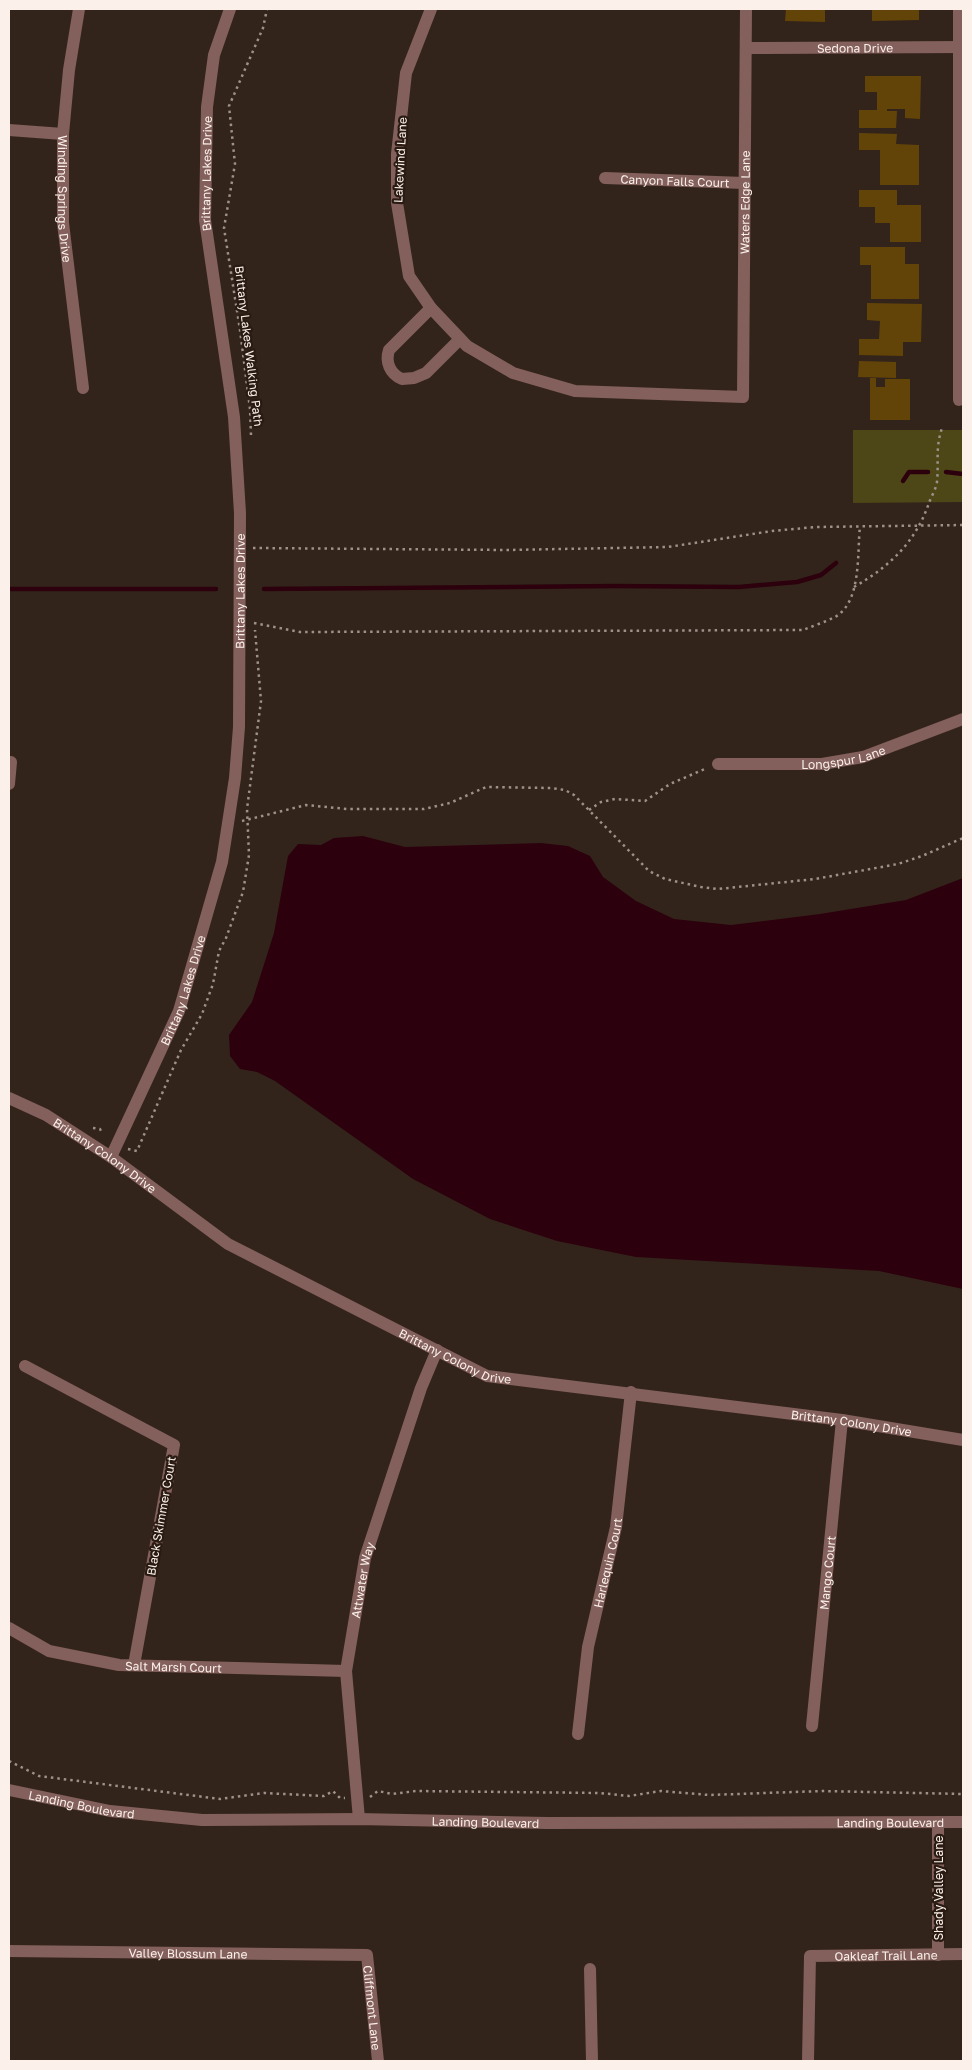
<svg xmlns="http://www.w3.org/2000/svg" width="972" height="2070" font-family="'Golos Text',sans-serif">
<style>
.green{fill:#4d4616}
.water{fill:#2c000d}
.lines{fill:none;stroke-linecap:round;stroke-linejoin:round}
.stream{stroke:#2c000d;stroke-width:4.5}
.building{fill:#634408}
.path{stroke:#9e918a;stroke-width:2.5;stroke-dasharray:2.5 4;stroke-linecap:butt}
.minor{stroke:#83605b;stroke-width:12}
.labels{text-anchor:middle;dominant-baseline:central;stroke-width:4.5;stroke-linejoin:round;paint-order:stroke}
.street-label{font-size:12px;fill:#fbf0ea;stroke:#291b12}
</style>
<rect width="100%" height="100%" fill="#33241b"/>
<polygon class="green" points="853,430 963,430 963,502 853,503"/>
<polygon class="water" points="363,836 405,847 541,843 568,846 590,856 603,877 636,901 674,919 731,925 820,914 906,900 963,878 963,1289 879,1271 636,1257 557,1241 490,1219 413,1179 275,1081 257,1072 240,1069 230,1056 229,1035 252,1002 274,933 288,856 298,844 321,845 334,838"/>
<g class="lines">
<g class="stream">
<polyline points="946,472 963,474"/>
<polyline points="903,481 909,472 928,472"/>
<polyline points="9,589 216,589"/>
<polyline points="264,589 614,586 739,587 797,582 821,575 836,563"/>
</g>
</g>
<g class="building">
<polygon points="786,9 825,9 825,22 785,21"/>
<polygon points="872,9 919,9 919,20 872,21"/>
<polygon points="865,76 921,76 920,119 905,118 905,109 887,109 887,111 897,111 896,128 859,128 859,110 877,110 877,92 865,92"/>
<polygon points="859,133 897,134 896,144 919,145 919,185 880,185 880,150 859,150"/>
<polygon points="859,190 897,190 897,205 921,205 921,242 890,242 890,223 875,223 875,207 859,207"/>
<polygon points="860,247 905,247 905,264 919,264 919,299 871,299 871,265 860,265"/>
<polygon points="867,303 922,304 921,342 903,342 903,356 859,355 859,339 879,339 880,321 867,320"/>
<polygon points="859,361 896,362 896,378 858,377"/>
<polygon points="870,378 876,378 876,387 885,387 885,379 910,379 910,420 870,420"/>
</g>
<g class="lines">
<g class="path">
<polyline points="251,435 250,409 240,330 224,228 235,164 229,106 263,28 267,9"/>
<polyline points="253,548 507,550 668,547 772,531 816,527 963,525"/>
<path d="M854 587C890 566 915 543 929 503 931 497 936 489 937 482 939 462 935 449 942 428"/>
<path d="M254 623 300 632 803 630C813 626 825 622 835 617 862 602 857 552 860 526"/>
<polyline points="589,810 601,802 615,799 645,801 670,784 707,768"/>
<polyline points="242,821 306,805 347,809 424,809 450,803 486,787 551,788 565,790 574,795 649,871 665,879 701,887 718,889 815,879 898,864 922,856 963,838"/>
<polyline points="93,1128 100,1129 102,1133"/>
<polyline points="128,1149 137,1151 181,1050 202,1014 213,984 219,951 226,938 243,892 249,855 247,809 261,701 255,630"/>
<polyline points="9,1761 39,1776 220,1799 264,1793 324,1796 333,1791 340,1798 345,1798"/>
<polyline points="370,1797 378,1791 392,1794 416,1791 600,1793 629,1796 661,1791 709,1795 822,1791 963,1794"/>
</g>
<g class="minor">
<path id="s1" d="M79 9 69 70 63 134V223L83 388"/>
<path id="s2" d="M431 9 406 73 397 154V203L409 276 431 308 467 346 513 373 575 391 743 397 746 9"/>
<path id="s3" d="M746 48 963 47"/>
<polyline points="9,130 63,134"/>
<path id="s4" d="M605 178 744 183"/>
<path d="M431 308 389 350C385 362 390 374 402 379L414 378 426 373 460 339"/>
<polyline points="959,400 959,9"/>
<path id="s5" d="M718 764H822L863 757 963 719"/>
<polyline points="9,784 11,762"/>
<path id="s6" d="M9 1098 46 1115 111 1157 228 1244 487 1376 842 1420 963 1440"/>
<path id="s7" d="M111 1157 179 1011 222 862 235 778 239 727 240 513 234 417 205 220 207 107 214 55 230 9"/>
<polyline points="25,1366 174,1445 134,1665"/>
<path id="s8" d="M9 1628 49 1651 119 1665 346 1671"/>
<path id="s9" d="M812 1726 842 1420"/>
<path id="s10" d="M578 1734 588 1647 616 1527 631 1392"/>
<path id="s11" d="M9 1790 110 1811 202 1820 359 1819 547 1823 963 1822"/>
<path id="s12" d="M359 1819 346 1671 365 1558 421 1388 437 1350"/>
<polyline points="938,1822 938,1955"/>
<path id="s13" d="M9 1951 367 1955 378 2061"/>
<polyline points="590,1969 592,2061"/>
<path id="s14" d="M808 2061 810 1956 963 1954"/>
</g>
</g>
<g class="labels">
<g class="street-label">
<text stroke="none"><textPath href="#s3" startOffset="109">Sedona Drive</textPath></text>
<text transform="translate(400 160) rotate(-87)">Lakewind Lane</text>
<text stroke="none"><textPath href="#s7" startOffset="1008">Brittany Lakes Drive</textPath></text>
<text stroke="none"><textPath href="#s4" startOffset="70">Canyon Falls Court</textPath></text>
<text stroke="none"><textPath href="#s1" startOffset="191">Winding Springs Drive</textPath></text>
<text stroke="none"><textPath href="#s2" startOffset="845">Waters Edge Lane</textPath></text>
<text transform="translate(249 346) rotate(83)">Brittany Lakes Walking Path</text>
<text stroke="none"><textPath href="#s7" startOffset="588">Brittany Lakes Drive</textPath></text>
<text stroke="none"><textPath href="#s5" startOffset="126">Longspur Lane</textPath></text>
<text stroke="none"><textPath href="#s7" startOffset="182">Brittany Lakes Drive</textPath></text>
<text stroke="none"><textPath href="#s6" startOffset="112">Brittany Colony Drive</textPath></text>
<text stroke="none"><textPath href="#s6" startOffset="518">Brittany Colony Drive</textPath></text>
<text stroke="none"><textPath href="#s6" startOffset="922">Brittany Colony Drive</textPath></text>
<text transform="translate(161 1516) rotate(-80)">Black Skimmer Court</text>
<text stroke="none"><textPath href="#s10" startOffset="174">Harlequin Court</textPath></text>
<text stroke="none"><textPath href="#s9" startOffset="154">Mango Court</textPath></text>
<text stroke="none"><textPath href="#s12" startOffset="241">Attwater Way</textPath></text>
<text stroke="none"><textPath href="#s8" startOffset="172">Salt Marsh Court</textPath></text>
<text stroke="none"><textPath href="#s11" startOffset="74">Landing Boulevard</textPath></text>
<text stroke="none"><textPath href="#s11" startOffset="479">Landing Boulevard</textPath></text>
<text stroke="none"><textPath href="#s11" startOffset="884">Landing Boulevard</textPath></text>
<text transform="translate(938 1888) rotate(-90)">Shady Valley Lane</text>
<text stroke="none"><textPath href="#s13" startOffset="179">Valley Blossum Lane</textPath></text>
<text stroke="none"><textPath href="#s14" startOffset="181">Oakleaf Trail Lane</textPath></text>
<text stroke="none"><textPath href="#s13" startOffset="411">Cliffmont Lane</textPath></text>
</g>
</g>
<rect width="972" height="2070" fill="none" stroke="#fbf0ea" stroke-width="20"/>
</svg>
